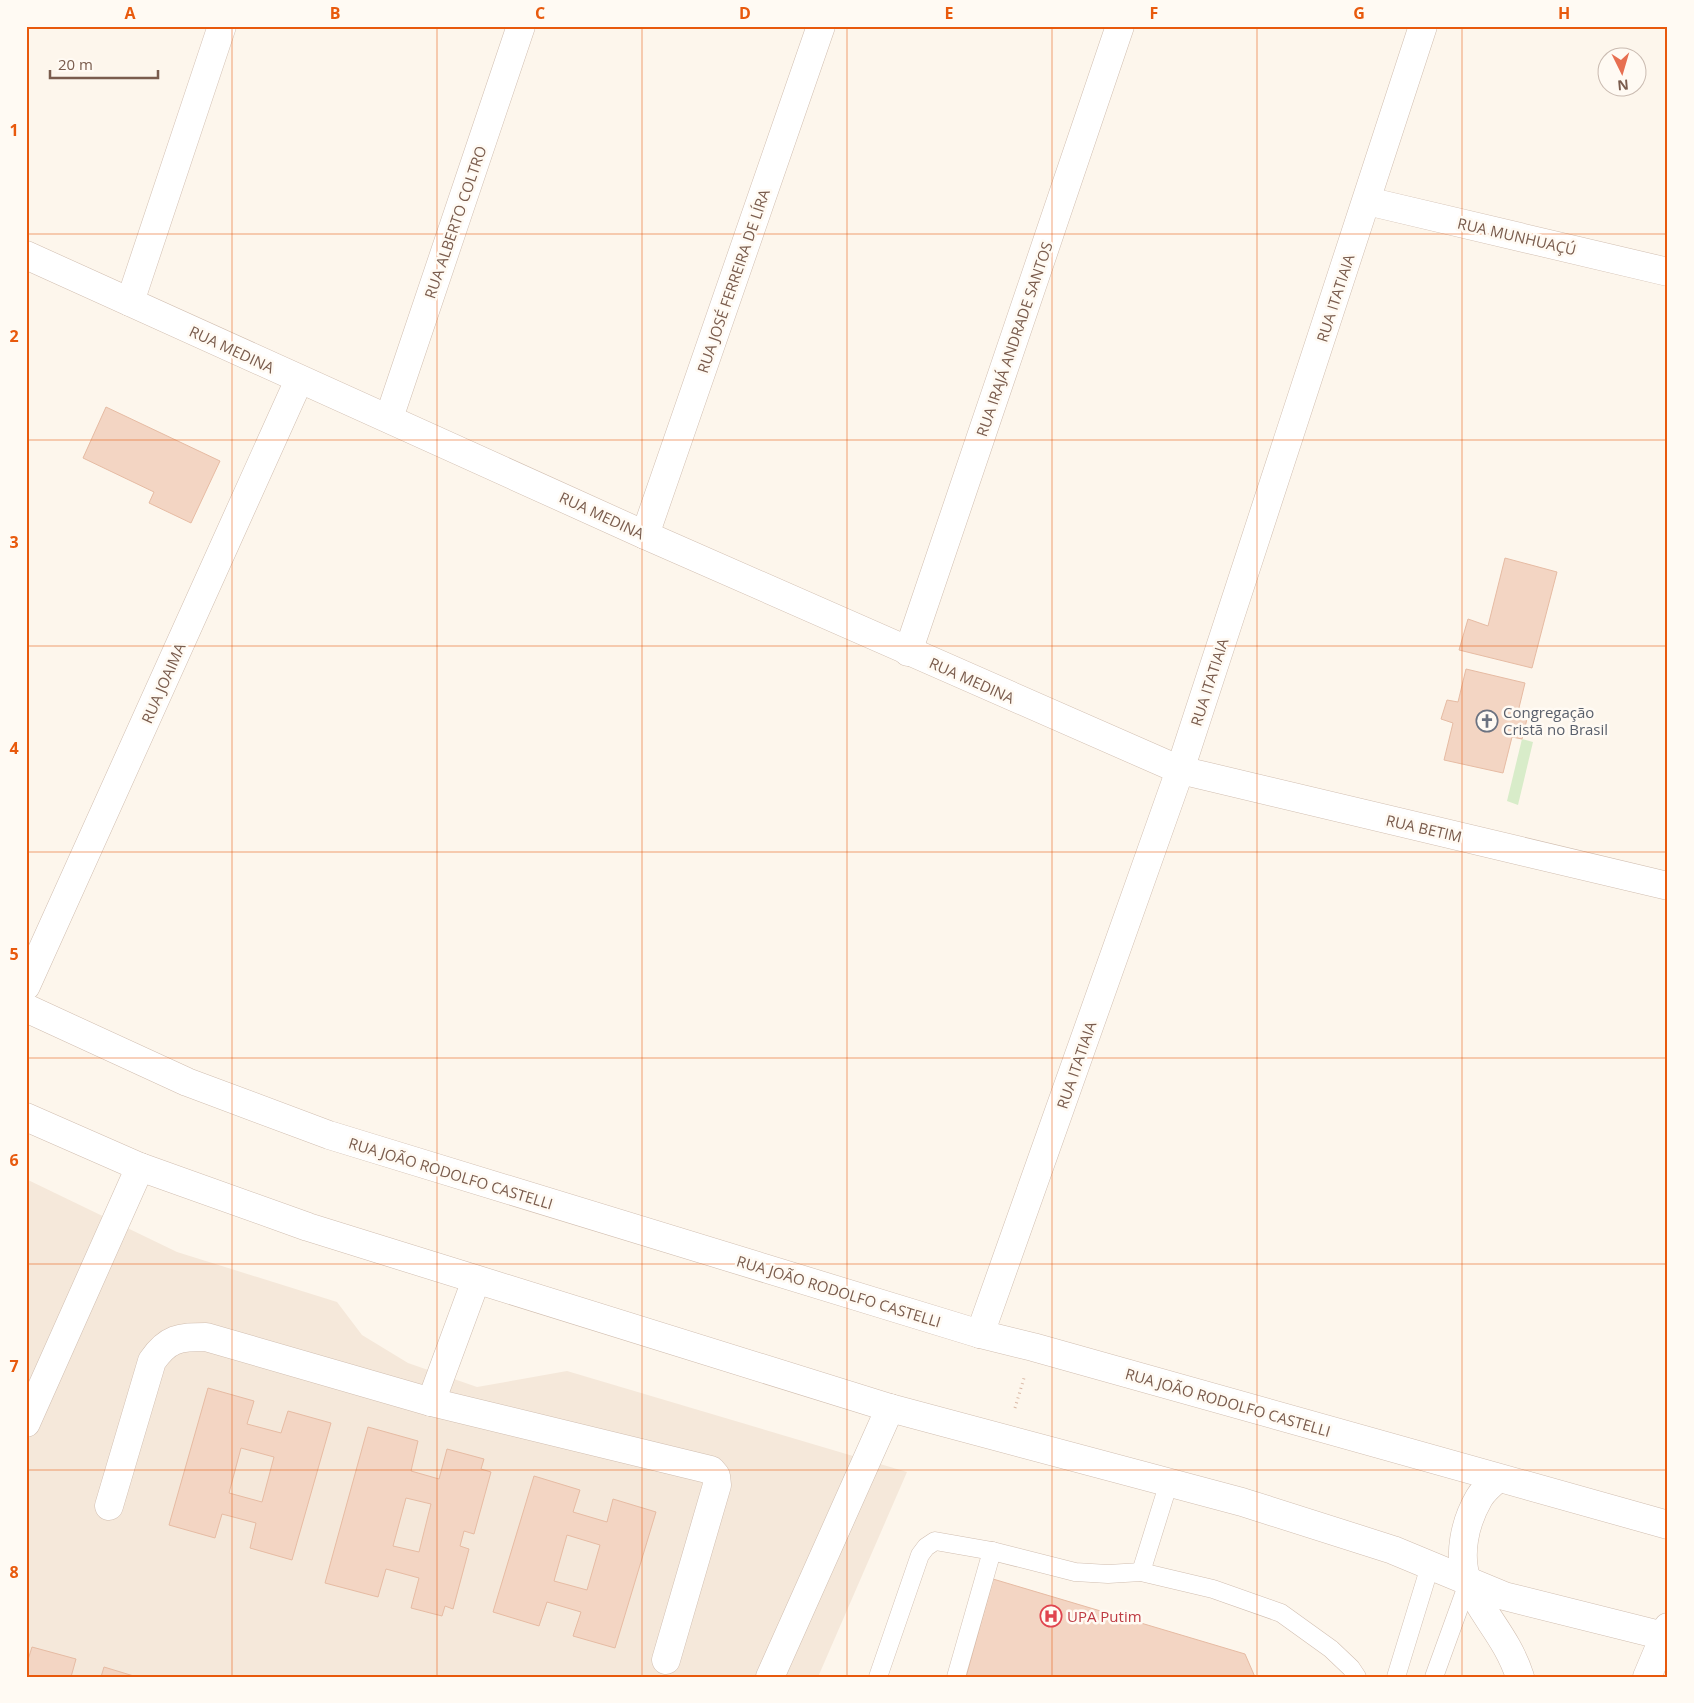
<svg xmlns="http://www.w3.org/2000/svg" width="1694" height="1703" font-family="'Open Sans',sans-serif">
<style>
.residential{fill:#f5e8da}
.green{fill:#d8ecc9}
.building{fill:#f3d5c3;stroke:#e6bba3;fill-rule:evenodd}
.lines{fill:none;stroke-linecap:round;stroke-linejoin:round}
.service-casing{stroke:#d1beb0;stroke-width:19}
.minor-casing{stroke:#d1beb0;stroke-width:29}
.tertiary-casing{stroke:#d1beb0;stroke-width:29}
.path{stroke:#d9b8a5;stroke-width:3;stroke-dasharray:1 4;stroke-linecap:butt}
.service{stroke:#fff;stroke-width:18}
.minor{stroke:#fff;stroke-width:28}
.tertiary{stroke:#fff;stroke-width:28}
.grid{fill:none;stroke:#e8590c;stroke-width:1;stroke-opacity:0.55}
.labels{text-anchor:middle;dominant-baseline:central;stroke-width:5;stroke-linejoin:round;paint-order:stroke}
.street-label{font-size:15px;fill:#7a5c4d;stroke:#fffaf3}
.worship-label{font-size:15px;fill:#5b616d;stroke:#fffaf3;text-anchor:start}
.health-label{font-size:15px;fill:#be3a42;stroke:#fffaf3;text-anchor:start}
.neatline{fill:none;stroke:#e8590c;stroke-width:2}
.grid-label{font-size:16px;text-anchor:middle;font-weight:bold;fill:#e8590c}
</style>
<rect width="100%" height="100%" fill="#fdf6ec"/>
<polygon class="residential" points="26,1179 177,1252 337,1302 362,1335 408,1363 477,1387 567,1371 907,1472 818,1677 26,1677"/>
<polygon class="green" points="1522,739 1533,742 1518,805 1507,801"/>
<g class="building">
<polygon points="106,407 220,461 191,523 149,503 154,492 83,458"/>
<polygon points="1505,558 1557,572 1532,668 1459,650 1468,619 1488,626"/>
<polygon points="1466,669 1525,683 1517,716 1527,719 1522,739 1512,737 1503,773 1444,760 1453,723 1441,719 1447,700 1458,702"/>
<path d="M208 1388 254 1401 247 1424 281 1433 288 1411 331 1423 292 1560 250 1548 256 1523 222 1514 215 1538 169 1525ZM241 1448 274 1457 262 1502 229 1493Z"/>
<path d="M368 1427 418 1441 411 1471 439 1479 447 1449 484 1459 481 1469 491 1472 474 1534 464 1531 460 1546 469 1549 453 1609 445 1606 442 1616 411 1608 419 1578 386 1569 378 1597 325 1583ZM406 1498 431 1504 419 1552 393 1546Z"/>
<path d="M534 1476 580 1490 573 1512 607 1522 613 1499 656 1512 615 1648 573 1636 581 1612 547 1602 539 1626 493 1612ZM567 1535 600 1545 587 1590 554 1581Z"/>
<polygon points="993,1579 1245,1654 1255,1677 966,1677"/>
<polygon points="32,1647 76,1659 71,1677 26,1677 26,1666"/>
<polygon points="104,1667 137,1677 101,1677"/>
</g>
<g class="lines">
<g class="service-casing">
<g id="service">
<polyline points="1141,1572 1169,1482"/>
<polyline points="878,1677 920,1555 926,1547 935,1541 992,1551 1075,1572 1108,1574 1141,1572 1213,1589 1281,1613 1331,1649 1351,1668 1357,1677"/>
<polyline points="956,1677 992,1551"/>
<polyline points="1396,1677 1430,1566"/>
<polyline points="1434,1677 1468,1583"/>
</g>
</g>
<g class="minor-casing">
<g id="minor">
<polyline points="1367,201 1668,272"/>
<polyline points="26,255 645,535 1180,770 1668,886"/>
<polyline points="130,302 222,26"/>
<polyline points="389,418 521,26"/>
<polyline points="645,535 821,26"/>
<polyline points="908,652 1120,26"/>
<polyline points="26,986 299,380"/>
<polyline points="980,1334 1180,770 1423,26"/>
<polyline points="431,1402 476,1280"/>
<polyline points="26,1423 140,1167"/>
<path d="M109 1506 152 1361C168 1338 179 1337 206 1337L431 1402 711 1470 716 1476 717 1485 666 1660"/>
<polyline points="770,1677 890,1408"/>
</g>
</g>
<g class="tertiary-casing">
<g id="tertiary">
<polyline points="26,1008 187,1082 329,1135 980,1334 1033,1347 1668,1525"/>
<polyline points="26,1117 140,1167 308,1227 890,1408 1242,1502 1393,1550 1504,1596 1668,1637"/>
<path d="M1497 1479C1491 1484 1483 1491 1479 1498 1465 1522 1457 1556 1468 1583 1483 1616 1508 1639 1520 1677"/>
<polyline points="1647,1677 1668,1627"/>
</g>
</g>
<polyline class="path" points="1015,1408 1024,1378"/>
<use href="#service" class="service"/>
<use href="#minor" class="minor"/>
<use href="#tertiary" class="tertiary"/>
</g>
<path class="grid" d="M232 26V1677M437 26V1677M642 26V1677M847 26V1677M1052 26V1677M1257 26V1677M1462 26V1677M26 234H1668M26 440H1668M26 646H1668M26 852H1668M26 1058H1668M26 1264H1668M26 1470H1668"/>
<defs>
<g id="church-ring" transform="scale(1.125)"><circle r="9.5" fill="#fffaf3" stroke="#6b7280" stroke-width="1.5"/><path d="M-1.2-6h2.4v3.5h3.3v2.4h-3.3V6h-2.4V-.1h-3.3v-2.4h3.3Z" fill="#6b7280"/></g>
<g id="hospital-ring" transform="scale(1.125)"><circle r="9.5" fill="#fffaf3" stroke="#e0444e" stroke-width="1.5"/><path d="M-5-5h3v3.5h4V-5h3V5h-3V1.5h-4V5h-3Z" fill="#e0444e"/></g>
</defs>
<g fill-rule="evenodd">
<use href="#church-ring" x="1487" y="721"/>
<use href="#hospital-ring" x="1051" y="1616"/>
</g>
<g class="labels">
<g class="street-label">
<text transform="translate(455 222) rotate(-71)">RUA ALBERTO COLTRO</text>
<text transform="translate(1517 236) rotate(13)">RUA MUNHUAÇÚ</text>
<text transform="translate(733 281) rotate(-71)">RUA JOSÉ FERREIRA DE LÍRA</text>
<text transform="translate(1335 298) rotate(-72)">RUA ITATIAIA</text>
<text transform="translate(1014 339) rotate(-71)">RUA IRAJÁ ANDRADE SANTOS</text>
<text transform="translate(232 349) rotate(25)">RUA MEDINA</text>
<text transform="translate(602 515) rotate(25)">RUA MEDINA</text>
<text transform="translate(972 680) rotate(24)">RUA MEDINA</text>
<text transform="translate(1209 682) rotate(-72)">RUA ITATIAIA</text>
<text transform="translate(163 683) rotate(-66)">RUA JOAIMA</text>
<text transform="translate(1424 828) rotate(13)">RUA BETIM</text>
<text transform="translate(1076 1065) rotate(-71)">RUA ITATIAIA</text>
<text transform="translate(451 1173) rotate(17)">RUA JOÃO RODOLFO CASTELLI</text>
<text transform="translate(839 1291) rotate(17)">RUA JOÃO RODOLFO CASTELLI</text>
<text transform="translate(1228 1402) rotate(16)">RUA JOÃO RODOLFO CASTELLI</text>
</g>
<g class="worship-label">
<text x="1503" y="712">Congregação<tspan x="1503" dy="17">Cristã no Brasil</tspan></text>
</g>
<g class="health-label">
<text x="1067" y="1616">UPA Putim</text>
</g>
</g>
<rect width="1694" height="1703" fill="none" stroke="#fffaf3" stroke-width="55"/>
<g transform="translate(1622 72) rotate(175)"><circle r="24" fill="#fffaf3" stroke="#cabbb1"/>
<path d="M0-4L9 19L0 12L-9 19Z" fill="#e76f51"/>
<text y="-8" font-size="14" font-weight="bold" text-anchor="middle" fill="#7a5c4d">N</text>
</g>
<path d="M50 70v8h108v-8" fill="none" stroke="#7a5c4d" stroke-width="2.5"/>
<text x="58" y="70" font-size="15" fill="#7a5c4d" stroke="#fffaf3" stroke-width="4" paint-order="stroke">20 m</text>
<rect x="28" y="28" width="1638" height="1648" class="neatline"/>
<g class="grid-label">
<text x="130" y="19">A</text>
<text x="335" y="19">B</text>
<text x="540" y="19">C</text>
<text x="745" y="19">D</text>
<text x="949" y="19">E</text>
<text x="1154" y="19">F</text>
<text x="1359" y="19">G</text>
<text x="1564" y="19">H</text>
<text x="14" y="136">1</text>
<text x="14" y="342">2</text>
<text x="14" y="548">3</text>
<text x="14" y="754">4</text>
<text x="14" y="960">5</text>
<text x="14" y="1166">6</text>
<text x="14" y="1372">7</text>
<text x="14" y="1578">8</text>
</g>
</svg>
